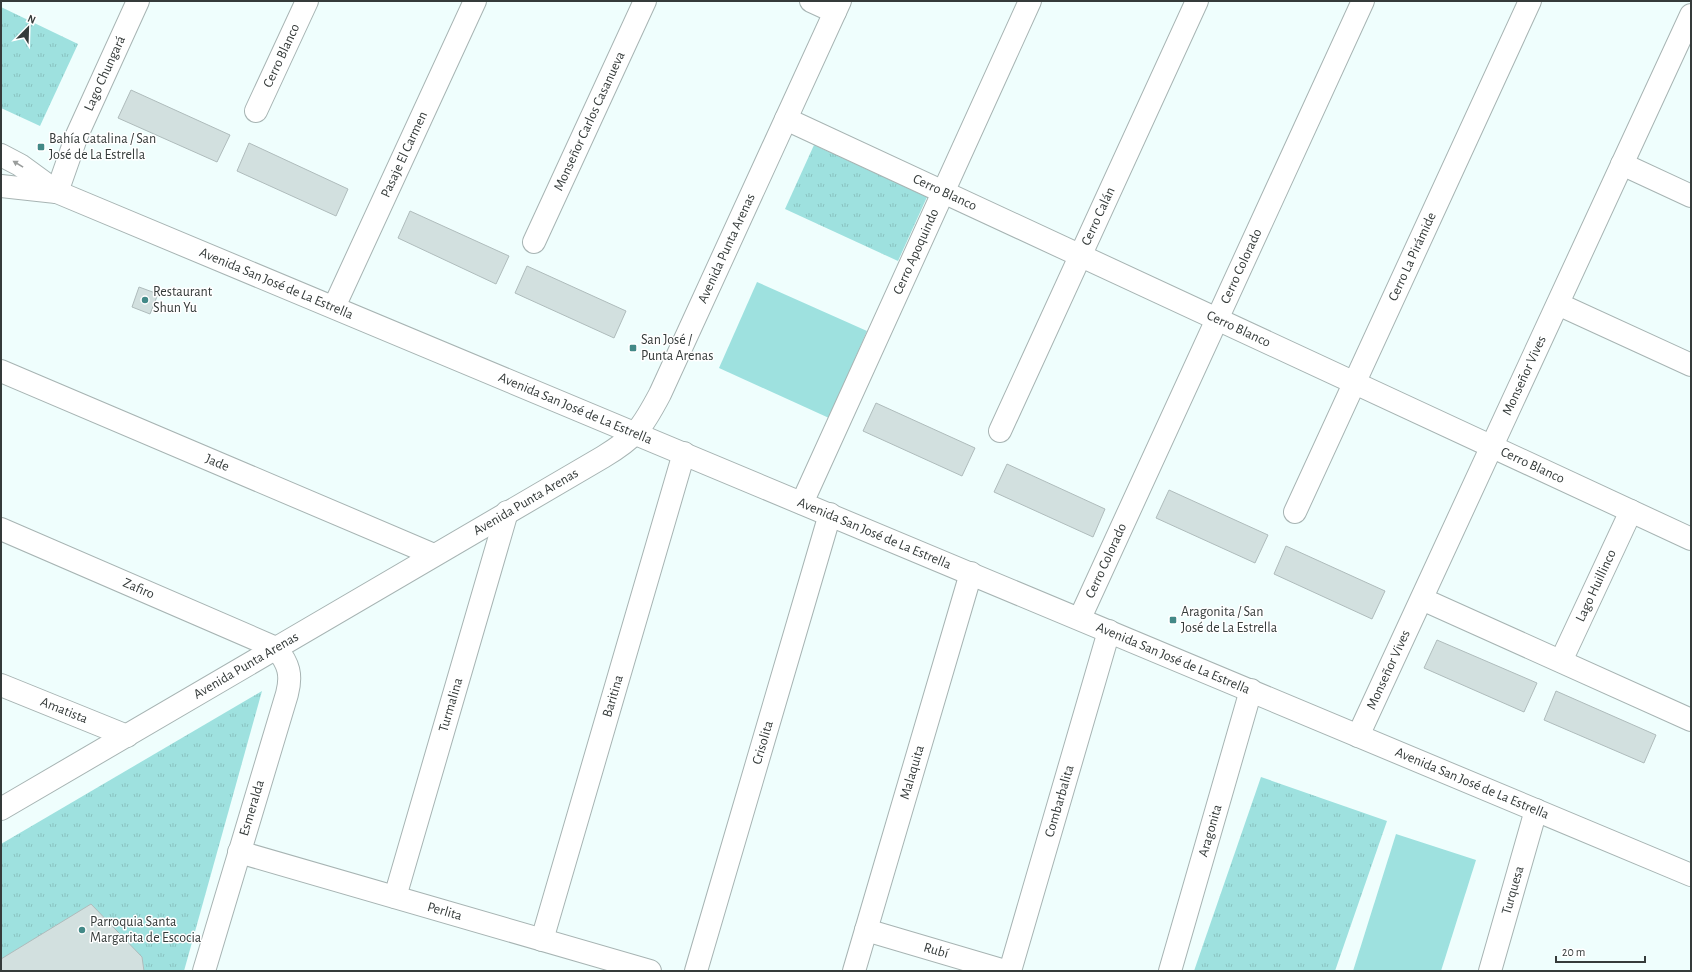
<svg xmlns="http://www.w3.org/2000/svg" width="1692" height="972" font-family="'Alegreya Sans',sans-serif">
<style>
.grass{fill:url(#grass-tufts)}
.pitch{fill:#9ee1df}
.building{fill:#d2e0df;stroke:#afbcbc}
.lines{fill:none;stroke-linecap:round;stroke-linejoin:round}
.minor-casing{stroke:#a7b4b3;stroke-width:24}
.secondary-casing{stroke:#a7b4b3;stroke-width:24}
.minor{stroke:#fff;stroke-width:22}
.secondary{stroke:#fff;stroke-width:22}
.oneway{fill:#9a9d9c}
.poi-dot{fill:#428987;stroke:#fff;stroke-width:1.5}
.labels{text-anchor:middle;dominant-baseline:central;stroke-width:3;stroke-linejoin:round;paint-order:stroke}
.street-label{font-size:14px;fill:#353b3a;stroke:#fff}
.poi-label{font-size:14px;fill:#353b3a;stroke:#fff;text-anchor:start}
</style>
<defs>
<pattern id="grass-tufts" width="24" height="20" patternUnits="userSpaceOnUse"><rect width="24" height="20" fill="#9ee1df"/><path d="M3 7l-1-3M5 7V3M7 7l1-3M15 17l-1-3M17 17v-4M19 17l1-3" fill="none" stroke="#89c2c0"/></pattern>
</defs>
<rect width="100%" height="100%" fill="#effefd"/>
<g class="grass">
<polygon points="1,7 78,44 40,126 1,108"/>
<polygon points="814,145 927,197 898,261 785,209"/>
<polygon points="262,691 184,971 1,971 1,844"/>
<polygon points="1261,777 1387,821 1335,971 1194,971"/>
</g>
<g class="pitch">
<polygon points="757,282 867,331 829,418 719,368"/>
<polygon points="1396,834 1476,860 1441,971 1353,971"/>
</g>
<g class="building">
<polygon points="131,90 230,135 217,162 118,118"/>
<polygon points="249,143 348,189 336,216 237,171"/>
<polygon points="410,211 509,256 496,284 398,238"/>
<polygon points="527,266 626,311 614,338 515,293"/>
<polygon points="139,287 158,294 150,314 132,307"/>
<polygon points="876,403 975,448 962,476 863,431"/>
<polygon points="1007,464 1105,509 1093,537 994,492"/>
<polygon points="1169,490 1268,535 1255,563 1156,518"/>
<polygon points="1286,546 1385,591 1372,619 1274,574"/>
<polygon points="1437,640 1537,683 1524,712 1424,668"/>
<polygon points="1556,691 1656,735 1644,763 1544,720"/>
<polygon points="91,904 142,957 144,971 1,971 1,959"/>
</g>
<g class="lines">
<g class="minor-casing">
<g id="minor">
<polyline points="811,1 835,12"/>
<path id="s1" d="M256 111 307 1"/>
<path id="s2" d="M786 119 1691 539"/>
<polyline points="1622,164 1691,196"/>
<path id="s3" d="M57 192 77 135 138 1"/>
<path id="s4" d="M534 242 645 1"/>
<polyline points="1558,304 1691,365"/>
<path id="s5" d="M334 307 475 1"/>
<path id="s6" d="M1 371 434 555"/>
<path id="s7" d="M1000 431 1197 1"/>
<path id="s8" d="M802 503 1030 1"/>
<path id="s9" d="M1295 512 1530 1"/>
<path id="s10" d="M1 529 276 648C289 664 292 675 287 694L204 971"/>
<polyline points="1422,599 1691,720"/>
<path id="s11" d="M1080 618 1363 1"/>
<path id="s12" d="M1561 661 1631 511"/>
<path id="s13" d="M1 685 127 736"/>
<path id="s14" d="M1358 736 1691 15"/>
<path id="s15" d="M239 852 650 971"/>
<path id="s16" d="M395 897 507 512"/>
<path id="s17" d="M866 930 1005 971"/>
<path id="s18" d="M542 940 684 453"/>
<path id="s19" d="M696 971 830 514"/>
<path id="s20" d="M854 971 971 573"/>
<path id="s21" d="M1010 971 1109 631"/>
<path id="s22" d="M1170 971 1251 690"/>
<path id="s23" d="M1490 971 1536 810"/>
</g>
</g>
<g class="secondary-casing">
<g id="secondary">
<path id="s24" d="M1 155 20 165 57 192 1691 875"/>
<polyline points="1,186 56,192"/>
<path id="s25" d="M1 809 603 457C636 437 642 428 660 394L840 1"/>
</g>
</g>
<use href="#minor" class="minor"/>
<use href="#secondary" class="secondary"/>
</g>
<defs><path id="oneway-solid" d="M-6-.8H1V-3.2L6.5 0L1 3.2V.8H-6Z"/></defs>
<use class="oneway" href="#oneway-solid" transform="translate(18 164) rotate(-149)"/>
<g class="poi-dot">
<rect x="37" y="143" width="8" height="8" rx="2"/>
<circle cx="145" cy="300" r="4"/>
<rect x="629" y="344" width="8" height="8" rx="2"/>
<rect x="1169" y="616" width="8" height="8" rx="2"/>
<circle cx="82" cy="930" r="4"/>
</g>
<g class="labels">
<g class="street-label">
<text stroke="none"><textPath href="#s1" startOffset="61">Cerro Blanco</textPath></text>
<text stroke="none"><textPath href="#s3" startOffset="128">Lago Chungará</textPath></text>
<text stroke="none"><textPath href="#s4" startOffset="133">Monseñor Carlos Casanueva</textPath></text>
<text stroke="none"><textPath href="#s5" startOffset="168">Pasaje El Carmen</textPath></text>
<text stroke="none"><textPath href="#s2" startOffset="175">Cerro Blanco</textPath></text>
<text stroke="none"><textPath href="#s7" startOffset="236">Cerro Calán</textPath></text>
<text stroke="none"><textPath href="#s25" startOffset="944">Avenida Punta Arenas</textPath></text>
<text stroke="none"><textPath href="#s8" startOffset="276">Cerro Apoquindo</textPath></text>
<text stroke="none"><textPath href="#s9" startOffset="281">Cerro La Pirámide</textPath></text>
<text stroke="none"><textPath href="#s11" startOffset="387">Cerro Colorado</textPath></text>
<text stroke="none"><textPath href="#s24" startOffset="305">Avenida San José de La Estrella</textPath></text>
<text stroke="none"><textPath href="#s2" startOffset="499">Cerro Blanco</textPath></text>
<text stroke="none"><textPath href="#s14" startOffset="397">Monseñor Vives</textPath></text>
<text stroke="none"><textPath href="#s24" startOffset="629">Avenida San José de La Estrella</textPath></text>
<text stroke="none"><textPath href="#s6" startOffset="235">Jade</textPath></text>
<text stroke="none"><textPath href="#s2" startOffset="823">Cerro Blanco</textPath></text>
<text stroke="none"><textPath href="#s25" startOffset="608">Avenida Punta Arenas</textPath></text>
<text stroke="none"><textPath href="#s24" startOffset="953">Avenida San José de La Estrella</textPath></text>
<text stroke="none"><textPath href="#s11" startOffset="63">Cerro Colorado</textPath></text>
<text stroke="none"><textPath href="#s12" startOffset="83">Lago Huillinco</textPath></text>
<text stroke="none"><textPath href="#s10" startOffset="150">Zafiro</textPath></text>
<text stroke="none"><textPath href="#s24" startOffset="1277">Avenida San José de La Estrella</textPath></text>
<text stroke="none"><textPath href="#s25" startOffset="284">Avenida Punta Arenas</textPath></text>
<text stroke="none"><textPath href="#s14" startOffset="73">Monseñor Vives</textPath></text>
<text stroke="none"><textPath href="#s18" startOffset="254">Baritina</textPath></text>
<text stroke="none"><textPath href="#s16" startOffset="200">Turmalina</textPath></text>
<text stroke="none"><textPath href="#s13" startOffset="68">Amatista</textPath></text>
<text stroke="none"><textPath href="#s19" startOffset="238">Crisolita</textPath></text>
<text stroke="none"><textPath href="#s20" startOffset="207">Malaquita</textPath></text>
<text stroke="none"><textPath href="#s24" startOffset="1601">Avenida San José de La Estrella</textPath></text>
<text stroke="none"><textPath href="#s21" startOffset="177">Combarbalita</textPath></text>
<text transform="translate(252 808) rotate(-73)">Esmeralda</text>
<text stroke="none"><textPath href="#s22" startOffset="146">Aragonita</textPath></text>
<text stroke="none"><textPath href="#s23" startOffset="84">Turquesa</textPath></text>
<text stroke="none"><textPath href="#s15" startOffset="214">Perlita</textPath></text>
<text stroke="none"><textPath href="#s17" startOffset="73">Rubí</textPath></text>
</g>
<g class="poi-label">
<text x="49" y="139">Bahía Catalina / San<tspan x="49" dy="16">José de La Estrella</tspan></text>
<text x="153" y="292">Restaurant<tspan x="153" dy="16">Shun Yu</tspan></text>
<text x="641" y="340">San José /<tspan x="641" dy="16">Punta Arenas</tspan></text>
<text x="1181" y="612">Aragonita / San<tspan x="1181" dy="16">José de La Estrella</tspan></text>
<text x="90" y="922">Parroquia Santa<tspan x="90" dy="16">Margarita de Escocia</tspan></text>
</g>
</g>
<rect width="1692" height="972" fill="none" stroke="#353b3a" stroke-width="4"/>
<g transform="translate(28 28) rotate(23)" stroke="#ffffff" stroke-width="3" paint-order="stroke">
<path d="M0-3L7 15L0 10L-7 15Z" fill="#353b3a"/>
<text y="-6" font-size="11" font-weight="bold" text-anchor="middle" fill="#353b3a">N</text>
</g>
<path d="M1556 956v6h89v-6" fill="none" stroke="#353b3a" stroke-width="2"/>
<text x="1562" y="956" font-size="12" fill="#353b3a" stroke="#ffffff" stroke-width="3" paint-order="stroke">20 m</text>
</svg>
